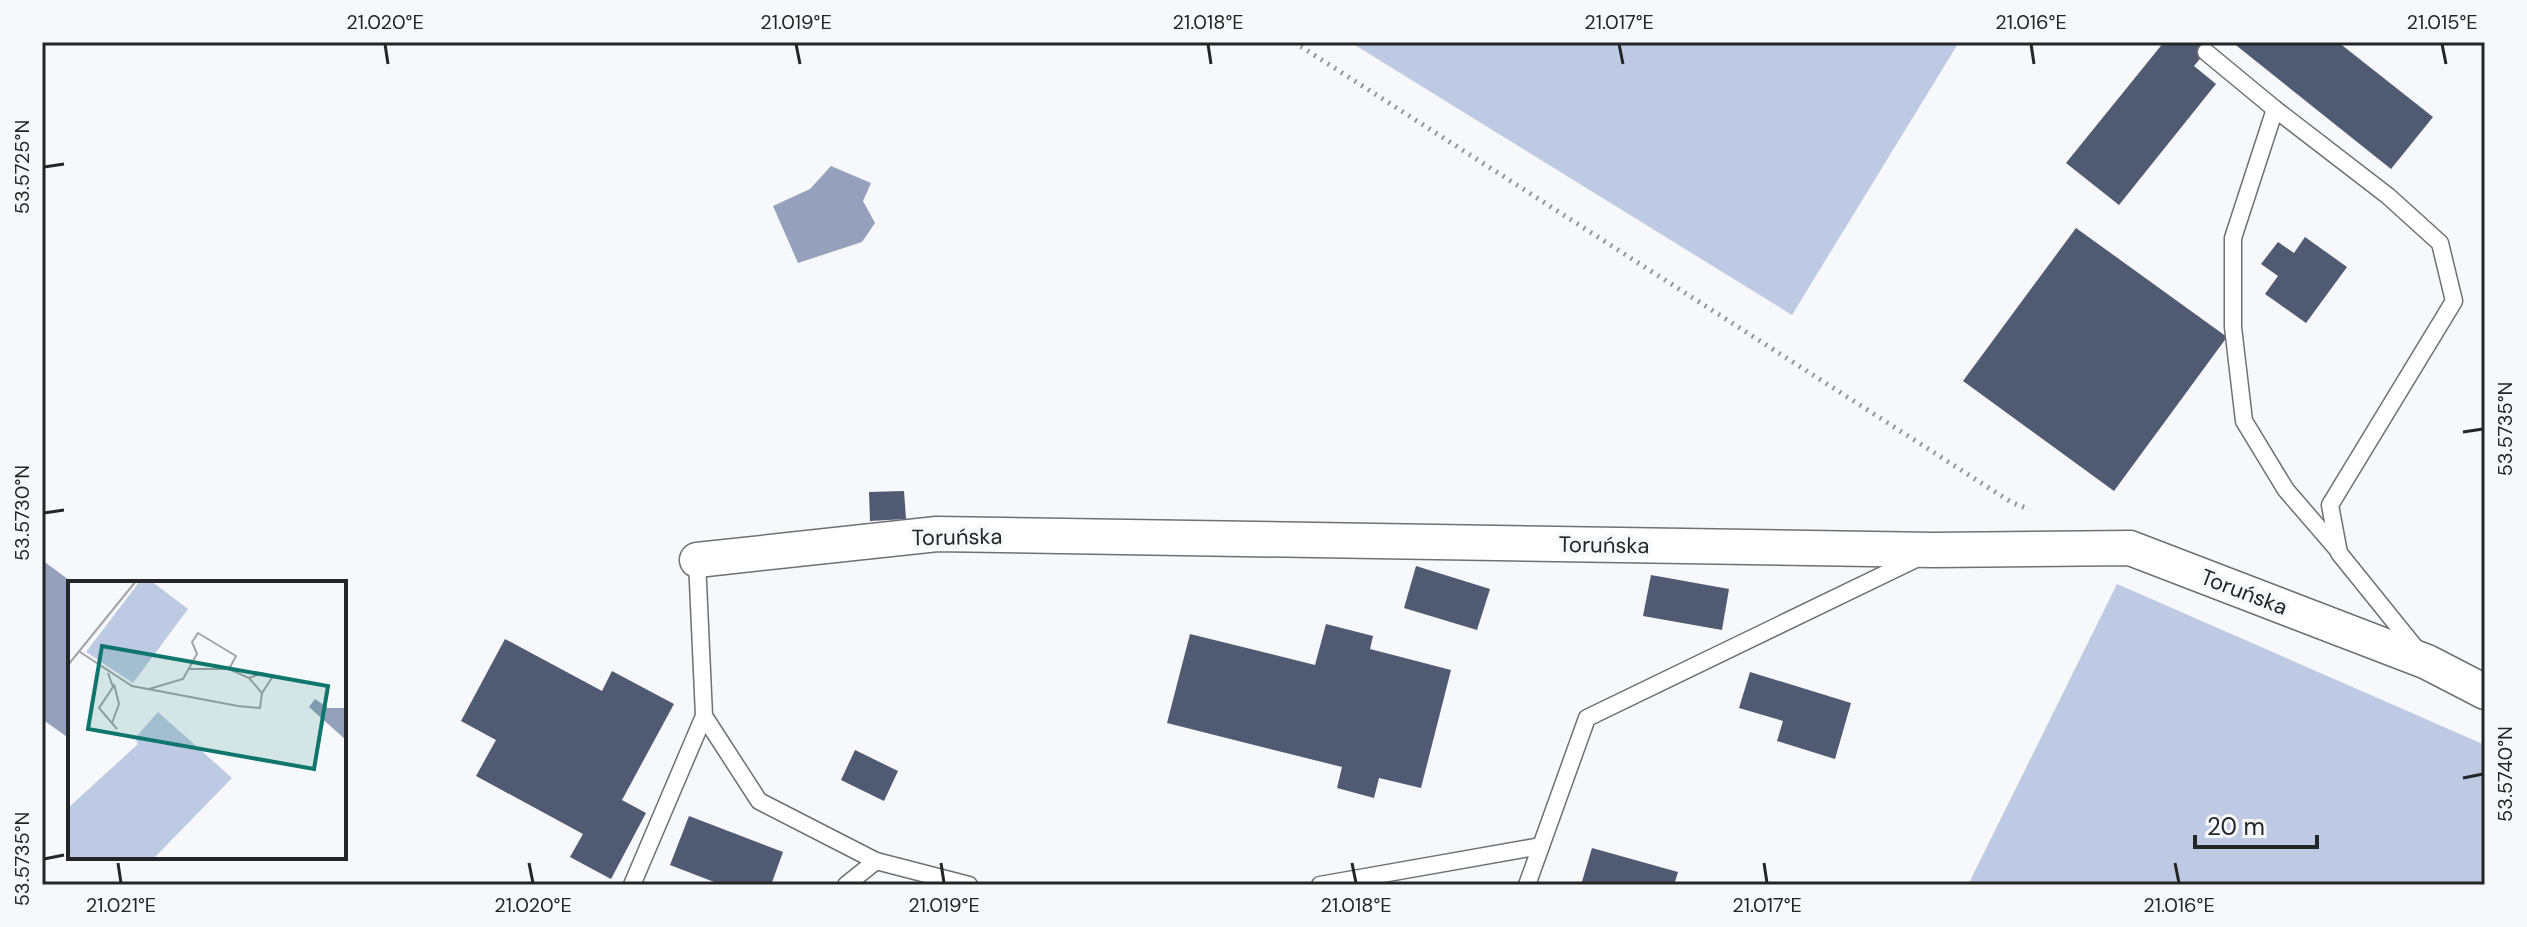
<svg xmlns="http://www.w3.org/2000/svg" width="2527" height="927" font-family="'DM Sans',sans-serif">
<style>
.green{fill:#becae3}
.water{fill:#95a1bc}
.building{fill:#505a73}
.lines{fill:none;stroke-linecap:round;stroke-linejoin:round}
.lane-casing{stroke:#6e7073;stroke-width:19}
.street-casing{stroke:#6e7073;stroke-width:37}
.path{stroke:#949598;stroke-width:5;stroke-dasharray:2 6;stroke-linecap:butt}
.lane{stroke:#fff;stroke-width:16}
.street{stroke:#fff;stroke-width:34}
.ticks{fill:none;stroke:#242526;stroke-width:3}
.labels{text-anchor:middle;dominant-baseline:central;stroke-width:8;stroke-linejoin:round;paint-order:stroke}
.street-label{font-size:22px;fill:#242526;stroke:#f6f8fb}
.inset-road{fill:none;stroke:#a2a4a6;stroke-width:2}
.view{fill:#0f766e;fill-opacity:0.15;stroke:#0f766e;stroke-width:4}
.inset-edge{fill:none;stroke:#242526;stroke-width:4}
.neatline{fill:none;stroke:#242526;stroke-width:3}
.ticks-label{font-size:20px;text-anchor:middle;fill:#242526}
</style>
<rect width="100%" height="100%" fill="#f6f8fb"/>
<g class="green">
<polygon points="1350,42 1959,42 1792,315"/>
<polygon points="2117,584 2485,745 2485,885 1968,885"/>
</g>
<g class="water">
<polygon points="831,166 871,183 863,201 875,223 862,242 798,263 773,206 810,189"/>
<polygon points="42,560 73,583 70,583 70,739 42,719"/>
</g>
<g class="building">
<polygon points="2164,42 2214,42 2194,66 2216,84 2119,205 2066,163"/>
<polygon points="2232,42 2338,42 2433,117 2391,169"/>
<polygon points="2076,228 2227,337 2114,491 1963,381"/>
<polygon points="2305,237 2347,267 2306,323 2265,294 2278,276 2261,264 2278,242 2294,253"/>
<polygon points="904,491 906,519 870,521 869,492"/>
<polygon points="1416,566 1490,589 1477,630 1404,608"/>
<polygon points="1651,575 1729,589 1722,630 1643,616"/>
<polygon points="1326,624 1373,636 1370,649 1451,670 1421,788 1379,778 1374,798 1337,788 1342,767 1167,723 1190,634 1315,665"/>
<polygon points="505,639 602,691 612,671 674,704 622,800 646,813 611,879 570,857 583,834 476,776 496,740 461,721"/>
<polygon points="1750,672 1851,703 1835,759 1777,741 1783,721 1739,708"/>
<polygon points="855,750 898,771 884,801 841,780"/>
<polygon points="689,816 783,852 771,885 722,885 670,865"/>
<polygon points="1592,848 1678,872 1674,885 1581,885"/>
</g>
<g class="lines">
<g class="lane-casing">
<g id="lane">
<polyline points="2206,52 2275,109 2388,196 2440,243 2454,301 2330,505 2339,553 2418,651"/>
<polyline points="2275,109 2233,238 2233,327 2244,421 2286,490 2337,549"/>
<polyline points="697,560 704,716 759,801 876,861 969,885"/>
<polyline points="632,885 704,716"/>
<polyline points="846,885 876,861"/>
<polyline points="1320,885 1541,846"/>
<polyline points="1527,885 1587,718 1918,558"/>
</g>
</g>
<g class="street-casing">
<polyline id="street" points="697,560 937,534 1934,550 2130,548 2427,662 2485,692"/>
</g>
<polyline class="path" points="1294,42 2011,502 2028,509"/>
<use href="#lane" class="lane"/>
<use href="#street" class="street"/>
</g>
<path class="ticks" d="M385 44 388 64M796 44 800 64M1208 44 1211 64M1619 44 1623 64M2031 44 2034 64M2442 44 2446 64M44 167 64 164M2463 432 2483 429M44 513 64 510M2463 778 2483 774M44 859 64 855M118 863 121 883M529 863 533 883M941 863 944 883M1352 863 1356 883M1764 863 1767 883M2175 863 2179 883"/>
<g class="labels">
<g class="street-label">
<text transform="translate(957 537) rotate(-1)">Toruńska</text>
<text transform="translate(1604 545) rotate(1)">Toruńska</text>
<text transform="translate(2244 592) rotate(21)">Toruńska</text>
</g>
</g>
<g transform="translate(68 581)">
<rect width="278" height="278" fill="#f6f8fb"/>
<path d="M72 0H83L120 28 65 102 18 71ZM90 131 164 197 85 278H0V227L70 163 67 157Z" fill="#becae3"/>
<path d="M247 118 260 127H278V159L241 126Z" fill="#95a1bc"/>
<path class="inset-road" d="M12 71 64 105 170 125 192 127 194 112 181 97 161 88 168 75 130 52 124 61 129 73 115 98 81 108M0 84 68 0M121 88H161M40 92 45 106 31 127 49 148M181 97 194 92 205 95 194 112M44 142 51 123 46 103"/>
<path class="view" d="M34 65 260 105 246 188 20 148Z"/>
<rect width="278" height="278" class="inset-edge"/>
</g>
<rect width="2527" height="927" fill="none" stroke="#f6f8fb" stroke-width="88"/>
<path d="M2195 835v12h122v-12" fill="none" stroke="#242526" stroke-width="4"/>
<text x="2207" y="835" font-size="24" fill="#242526" stroke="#f6f8fb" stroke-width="6" paint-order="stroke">20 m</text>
<rect x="44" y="44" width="2439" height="839" class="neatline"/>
<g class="ticks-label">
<text x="385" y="29">21.020°E</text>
<text x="796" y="29">21.019°E</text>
<text x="1208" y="29">21.018°E</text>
<text x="1619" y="29">21.017°E</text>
<text x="2031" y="29">21.016°E</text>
<text x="2442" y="29">21.015°E</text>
<text transform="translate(22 167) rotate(-90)" y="7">53.5725°N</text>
<text transform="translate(2505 429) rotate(-90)" y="7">53.5735°N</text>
<text transform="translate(22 513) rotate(-90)" y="7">53.5730°N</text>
<text transform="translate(2505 774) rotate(-90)" y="7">53.5740°N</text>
<text transform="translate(22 859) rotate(-90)" y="7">53.5735°N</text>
<text x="121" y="912">21.021°E</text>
<text x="533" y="912">21.020°E</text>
<text x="944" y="912">21.019°E</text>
<text x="1356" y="912">21.018°E</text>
<text x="1767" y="912">21.017°E</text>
<text x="2179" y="912">21.016°E</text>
</g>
</svg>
